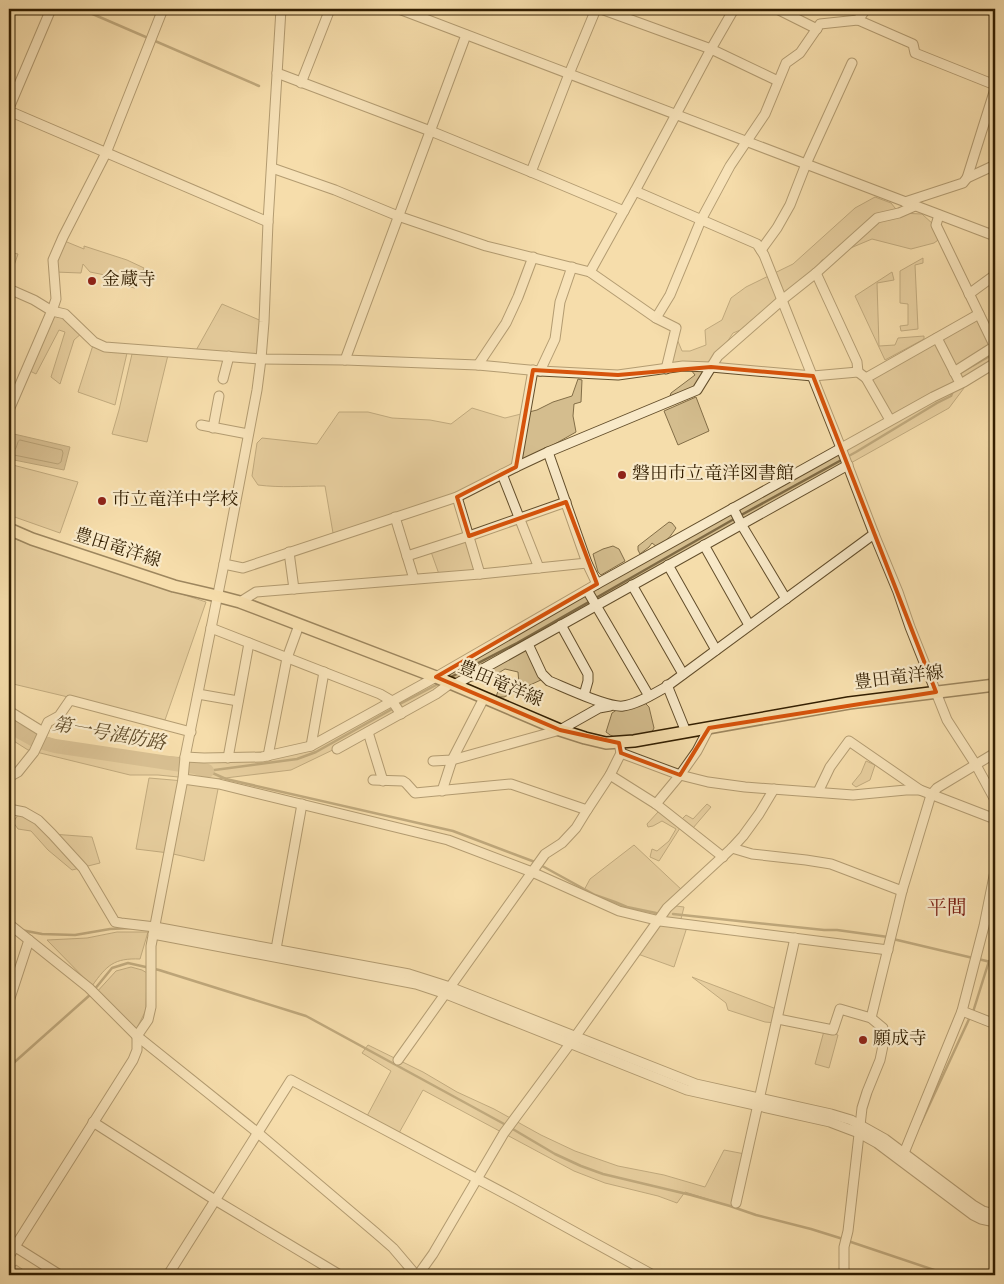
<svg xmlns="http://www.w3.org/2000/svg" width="1004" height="1284" font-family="'Sorts Mill Goudy','Noto Serif JP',serif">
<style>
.green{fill:#d4bd8e;stroke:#836e47}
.water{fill:#b39c71;stroke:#7f6a44}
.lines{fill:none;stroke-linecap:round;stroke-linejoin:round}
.shore{stroke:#725d38;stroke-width:1}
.stream{stroke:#7f6a44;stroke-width:2.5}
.river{stroke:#b39c71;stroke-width:14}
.minor-casing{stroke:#634e2b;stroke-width:11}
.major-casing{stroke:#321e00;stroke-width:14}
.minor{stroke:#f8e9c8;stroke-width:9}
.major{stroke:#f5ddab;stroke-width:11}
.marked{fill:none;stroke:#d6530b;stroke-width:4;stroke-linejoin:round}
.poi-dot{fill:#8f2418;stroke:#f8e9c8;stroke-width:2}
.labels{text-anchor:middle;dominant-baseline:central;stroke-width:4.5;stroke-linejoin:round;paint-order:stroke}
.poi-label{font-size:18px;fill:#321e00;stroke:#f8e9c8;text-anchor:start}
.street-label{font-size:18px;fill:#321e00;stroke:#f8e9c8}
.water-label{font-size:19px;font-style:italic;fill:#5f4a28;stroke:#f8e9c8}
.quarter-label{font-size:20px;fill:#7a1f14;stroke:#f8e9c8}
</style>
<rect width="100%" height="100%" fill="#f5ddab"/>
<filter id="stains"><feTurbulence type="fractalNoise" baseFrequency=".004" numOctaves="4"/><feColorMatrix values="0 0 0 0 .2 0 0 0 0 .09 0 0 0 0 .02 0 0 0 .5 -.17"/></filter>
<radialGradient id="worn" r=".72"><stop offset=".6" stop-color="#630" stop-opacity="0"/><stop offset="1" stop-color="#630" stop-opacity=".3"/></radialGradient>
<g class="green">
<polygon points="875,197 891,203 899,213 922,214 934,225 941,238 934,243 911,249 872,239 822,260 808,279 753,325 733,333 698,386 670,396 671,393 695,375 687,365 668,366 677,339 682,351 690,351 706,345 705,330 722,320 731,298 746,287 793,264 855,208"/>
<polygon points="62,240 84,249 84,246 127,260 144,268 135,288 110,283 105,275 90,272 83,264 81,273 55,272 53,260"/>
<polygon points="9,252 18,254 9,280"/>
<polygon points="923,258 923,263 915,265 918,329 901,331 900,326 908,325 908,304 900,303 900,271"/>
<polygon points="892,272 894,280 877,283 879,346 895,345 898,338 924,336 924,339 885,360 855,296"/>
<polygon points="222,304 264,322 261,359 194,354"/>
<polygon points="53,314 65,314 83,332 74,340 60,384 51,377 65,332 59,330 36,374 30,371"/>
<path d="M978 318 995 347V363L973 376 949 408 519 649 527 650 543 679 504 697H496L498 691 511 688 519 683 518 672 505 669C492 677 485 681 470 681L486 668 366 734 291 770 209 780 158 775H130L28 750 9 738V713L41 735 55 740 122 754 188 758H244L314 744 890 421 866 378Z"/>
<polygon points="94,342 127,349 127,353 115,405 78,392"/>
<polygon points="132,354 168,355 147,442 112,434 119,410"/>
<path d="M578 379 582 380 581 402 574 404 573 416 576 432 502 474 457 497 352 531 333 533 325 486C303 486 281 488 258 485L252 476 257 443 262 438 317 444 339 412H368L392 418 430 420 451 424 472 408 505 418 537 410 553 402 572 396Z"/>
<polygon points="696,397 709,431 678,445 664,411"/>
<polygon points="9,464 78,482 60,533 9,515"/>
<path d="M669 522 672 523 676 528C671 536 665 543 657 547L652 543 649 547 640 554 638 550V546Z"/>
<polygon points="9,537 206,602 165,720 9,683"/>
<polygon points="469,539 480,574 440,577 430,549"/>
<polygon points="613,546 619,549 625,561 601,575 598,572 593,554 603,549"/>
<path d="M644 702 649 707 654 728 649 738C634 739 617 742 606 732L612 713 623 706Z"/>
<polygon points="866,761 875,765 870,780 856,787 852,784 861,773"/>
<polygon points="149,778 219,784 204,861 169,853 136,849"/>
<polygon points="707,804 711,807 693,828 680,821 686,815 693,819 706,805"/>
<polygon points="21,811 52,834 92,837 100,863 72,870 48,850 31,831 18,829 13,822"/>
<polygon points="658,812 664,814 680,828 659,861 650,857 652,849 657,851 669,841 676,829 662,821 653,826 648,827 647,824"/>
<polygon points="634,845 683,891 668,908 676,906 684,907 680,923 688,924 674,967 635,953 660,921 619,911 582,894 590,879"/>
<path d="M117 932H148L140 959C114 958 107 965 92 986L47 940 87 938Z"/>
<polygon points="131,967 142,970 147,973 146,1010 136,1030 95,994 116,971"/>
<polygon points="692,977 779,1010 776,1023 765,1022 728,1010 726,1003"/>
<polygon points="824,1031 838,1035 829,1068 815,1064"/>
<polygon points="368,1045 423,1072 457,1092 494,1109 541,1135 575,1151 618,1166 664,1175 705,1187 724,1150 745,1154 736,1203 730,1206 685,1192 677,1203 658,1196 605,1183 574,1171 423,1090 399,1133 367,1116 391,1071 362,1053"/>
<polygon points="16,1265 31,1275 9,1275"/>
</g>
<polygon class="water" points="14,434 70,447 64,470 9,459"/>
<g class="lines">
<polygon class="shore" points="20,440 62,450 63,453 61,462 58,464 14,455 13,452 16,448 18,442"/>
<g class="stream">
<polyline points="81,9 259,86"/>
<polyline points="832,9 839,13"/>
<polyline points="959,376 960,373 995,353"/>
<polyline points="449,678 517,643 734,519 856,452 937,403 951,396 953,391"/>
<polyline points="398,705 440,683"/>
<polyline points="207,771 297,759 316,752 394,708"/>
<polyline points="208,771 226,779 453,831 535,862 595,895 615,902 627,907 656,913"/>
<polyline points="673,914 824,930 837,930 888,937"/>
<polyline points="21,930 42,934 75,935 110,929 132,928"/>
<polyline points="893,939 973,958"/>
<polyline points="978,959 995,963"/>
<polyline points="94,990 112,968 128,963 159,970 306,1016 506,1125"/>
<polyline points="973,1012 989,961"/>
<polyline points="9,1067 91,994"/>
<polyline points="920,1125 970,1017"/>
<polyline points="511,1128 555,1154 581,1166 603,1174 691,1195 730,1206 756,1215 811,1229 843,1239"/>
<polyline points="848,1241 949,1275"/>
</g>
<polyline class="river" points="9,726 36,741 55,746 195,767 207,771"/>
<g class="minor-casing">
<g id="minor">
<polyline points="399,9 995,236"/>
<polyline points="601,9 711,49 778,81"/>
<polyline points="777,9 817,29"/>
<polyline points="987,9 995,12"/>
<polyline points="858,20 866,9"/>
<polyline points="277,73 433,132 531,172 624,211"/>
<polyline points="301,83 330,9"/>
<polyline points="9,108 51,9"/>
<polyline points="9,111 268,222"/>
<polyline points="272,168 335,190 398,216 486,246 590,272 656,318 676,328 666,369"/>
<polyline points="531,172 569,74 596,9"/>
<polyline points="967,178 995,89"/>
<polyline points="635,191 757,244 764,255 841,448 874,534 898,592 910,627 947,720 976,765 995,800"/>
<polyline points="905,202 963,183 967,178 995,165"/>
<polyline points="939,215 936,225 995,347"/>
<polyline points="761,250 777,228 790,205 806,164 852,63"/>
<polyline points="590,272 635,191 711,49 734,9"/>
<polyline points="816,273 857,362 858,372"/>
<polyline points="9,289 34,300 52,311 65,314 94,342 105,347 261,359 345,360 478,365 540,371 618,375 683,366 711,367 813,376 858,372 866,378 890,420"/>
<polyline points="969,294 995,275"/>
<polyline points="656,318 670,295 701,220 730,166 765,114 786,63 800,53 820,24 858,20 913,44 915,53 995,85"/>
<polyline points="937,338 960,383"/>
<polyline points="345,360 466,35"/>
<polyline points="478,365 506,323 518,297 533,257"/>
<polyline points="540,371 555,339 560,302 572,267"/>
<polyline points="954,372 995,346"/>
<polyline points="866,378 979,314"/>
<polyline points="223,379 229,356"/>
<polyline points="9,410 53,308 56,299 53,260 63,237 106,153 163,9"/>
<polyline points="201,425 248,434"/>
<polyline points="213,428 219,396"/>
<polyline points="548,452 587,563 597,584"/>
<polyline points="516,467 533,370"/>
<polyline points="502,474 539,568"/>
<polyline points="457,497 480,574"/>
<polyline points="733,508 741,524 786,599"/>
<polyline points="395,517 414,579"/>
<polyline points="704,545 749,625"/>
<polyline points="289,552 294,589"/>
<polyline points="407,556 469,536 566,502"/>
<polyline points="224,564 243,568 457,497 516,467 548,452 697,390 718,356 782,300 816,273 877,218 899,213 915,206"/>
<polyline points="668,565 716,650"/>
<polyline points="632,585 683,674"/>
<polyline points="587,590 649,696"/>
<polyline points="240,602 256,592 480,574 587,563"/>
<polyline points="561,625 588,674 588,681 584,695"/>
<polyline points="211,628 380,694 392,701 401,714"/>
<path d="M528 644 542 674 549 681C566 688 608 708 623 706 638 704 653 694 666 687L874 534"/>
<polyline points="454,685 848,465"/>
<polyline points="667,685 686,732"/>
<polyline points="198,694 238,701"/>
<polyline points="9,711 43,732"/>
<polyline points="368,732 383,781"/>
<polyline points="311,746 324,672"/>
<polyline points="337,749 436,694 451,683"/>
<polyline points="621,753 680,775 708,782 745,787 853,795 906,790 920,790 995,819"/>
<polyline points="268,756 287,658 299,625"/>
<polyline points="185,757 204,758 262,757 311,746 436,677 597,584 933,397 964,382 995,363"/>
<polyline points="228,758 249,643"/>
<polyline points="433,761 452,760 560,730 599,708 610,706"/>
<polyline points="610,775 656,804 723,857"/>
<polyline points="9,777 18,772 34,752 48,722 59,716 70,700 191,732"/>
<polyline points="183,779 219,784 448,840 532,872 619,911 660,921 888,950"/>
<polyline points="373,780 403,781 406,783 415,793 511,784 587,810"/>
<polyline points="442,791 452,760 484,698"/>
<polyline points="818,792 830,767 849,741 920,790"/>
<polyline points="656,804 680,775 697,751 709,728"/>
<polyline points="9,809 24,812 38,820 52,834 83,868 115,922 121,923 155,927 409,974 450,987 696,1084 831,1114 851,1120 885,1139 973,1205 983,1211 995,1214"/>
<polyline points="732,848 752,854 806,860 831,864 902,891"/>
<polyline points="9,924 89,988 137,1036 258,1133 376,1233 393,1248 416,1275"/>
<polyline points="153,934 416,984 446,994 687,1090 830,1122 859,1133 877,1143 973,1215 981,1219 995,1222"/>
<polyline points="276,949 302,804"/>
<polyline points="9,1001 29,940"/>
<polyline points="962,1011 995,1024"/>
<polyline points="871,1018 902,891 931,795 937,788 995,753"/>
<polyline points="778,1019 833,1030 840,1009 871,1018 883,1028 885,1036 880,1060 867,1092 862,1108 848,1231 844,1247 844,1275"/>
<polyline points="398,1060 545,854 562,843 576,828 587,810 610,775 621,753 619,743"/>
<polyline points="93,1122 215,1200 340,1275"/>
<polyline points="904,1153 962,1011 984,926 995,871"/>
<polyline points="736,1203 795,938"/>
<polyline points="9,1243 60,1275"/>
<polyline points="9,1256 133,1060 137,1050 137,1036 148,1020 151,1007 151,946 183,779 185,757 224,564 257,390 261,359 264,322 268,222 281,9"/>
<polyline points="168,1275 291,1080 515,1199 653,1275"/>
<polyline points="418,1275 433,1254 504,1133 575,1037 667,908 732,848 743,836 759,814 774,789"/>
</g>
</g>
<g class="major-casing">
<polyline id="major" points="9,529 32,539 174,586 217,596 240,602 436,677 560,730 585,738 606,743 634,741 849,703 995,685"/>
</g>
<use href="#minor" class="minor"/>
<use href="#major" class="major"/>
</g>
<path d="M0 0H1004V1284H0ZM711 367 813 376 936 692 709 728 680 775 621 753 619 743 560 730 436 677 597 584 566 502 469 536 457 497 516 467 533 370 618 375Z" fill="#f5ddab" fill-opacity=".55" fill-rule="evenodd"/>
<path class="marked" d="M711 367 813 376 936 692 709 728 680 775 621 753 619 743 560 730 436 677 597 584 566 502 469 536 457 497 516 467 533 370 618 375Z"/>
<g class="poi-dot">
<circle cx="92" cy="281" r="5"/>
<circle cx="622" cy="475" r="5"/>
<circle cx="102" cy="501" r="5"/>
<circle cx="863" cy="1040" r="5"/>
</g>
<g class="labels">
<g class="poi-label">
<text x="102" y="281">金蔵寺</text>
<text x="632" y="475">磐田市立竜洋図書館</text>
<text x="112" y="501">市立竜洋中学校</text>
<text x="873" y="1040">願成寺</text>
</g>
<g class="street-label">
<text transform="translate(117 549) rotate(18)">豊田竜洋線</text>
<text transform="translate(899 679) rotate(-7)">豊田竜洋線</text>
<text transform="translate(500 685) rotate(23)">豊田竜洋線</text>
</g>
<g class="water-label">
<text transform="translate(109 735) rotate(10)">第一号湛防路</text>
</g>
<g class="quarter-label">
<text x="947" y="909">平間</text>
</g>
</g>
<rect width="1004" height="1284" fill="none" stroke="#f5ddab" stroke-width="30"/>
<rect x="10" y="10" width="984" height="1264" fill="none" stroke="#321e00" stroke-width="2.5"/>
<rect x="15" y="15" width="974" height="1254" fill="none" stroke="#321e00"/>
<rect width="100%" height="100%" filter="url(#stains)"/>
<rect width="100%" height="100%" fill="url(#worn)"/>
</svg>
